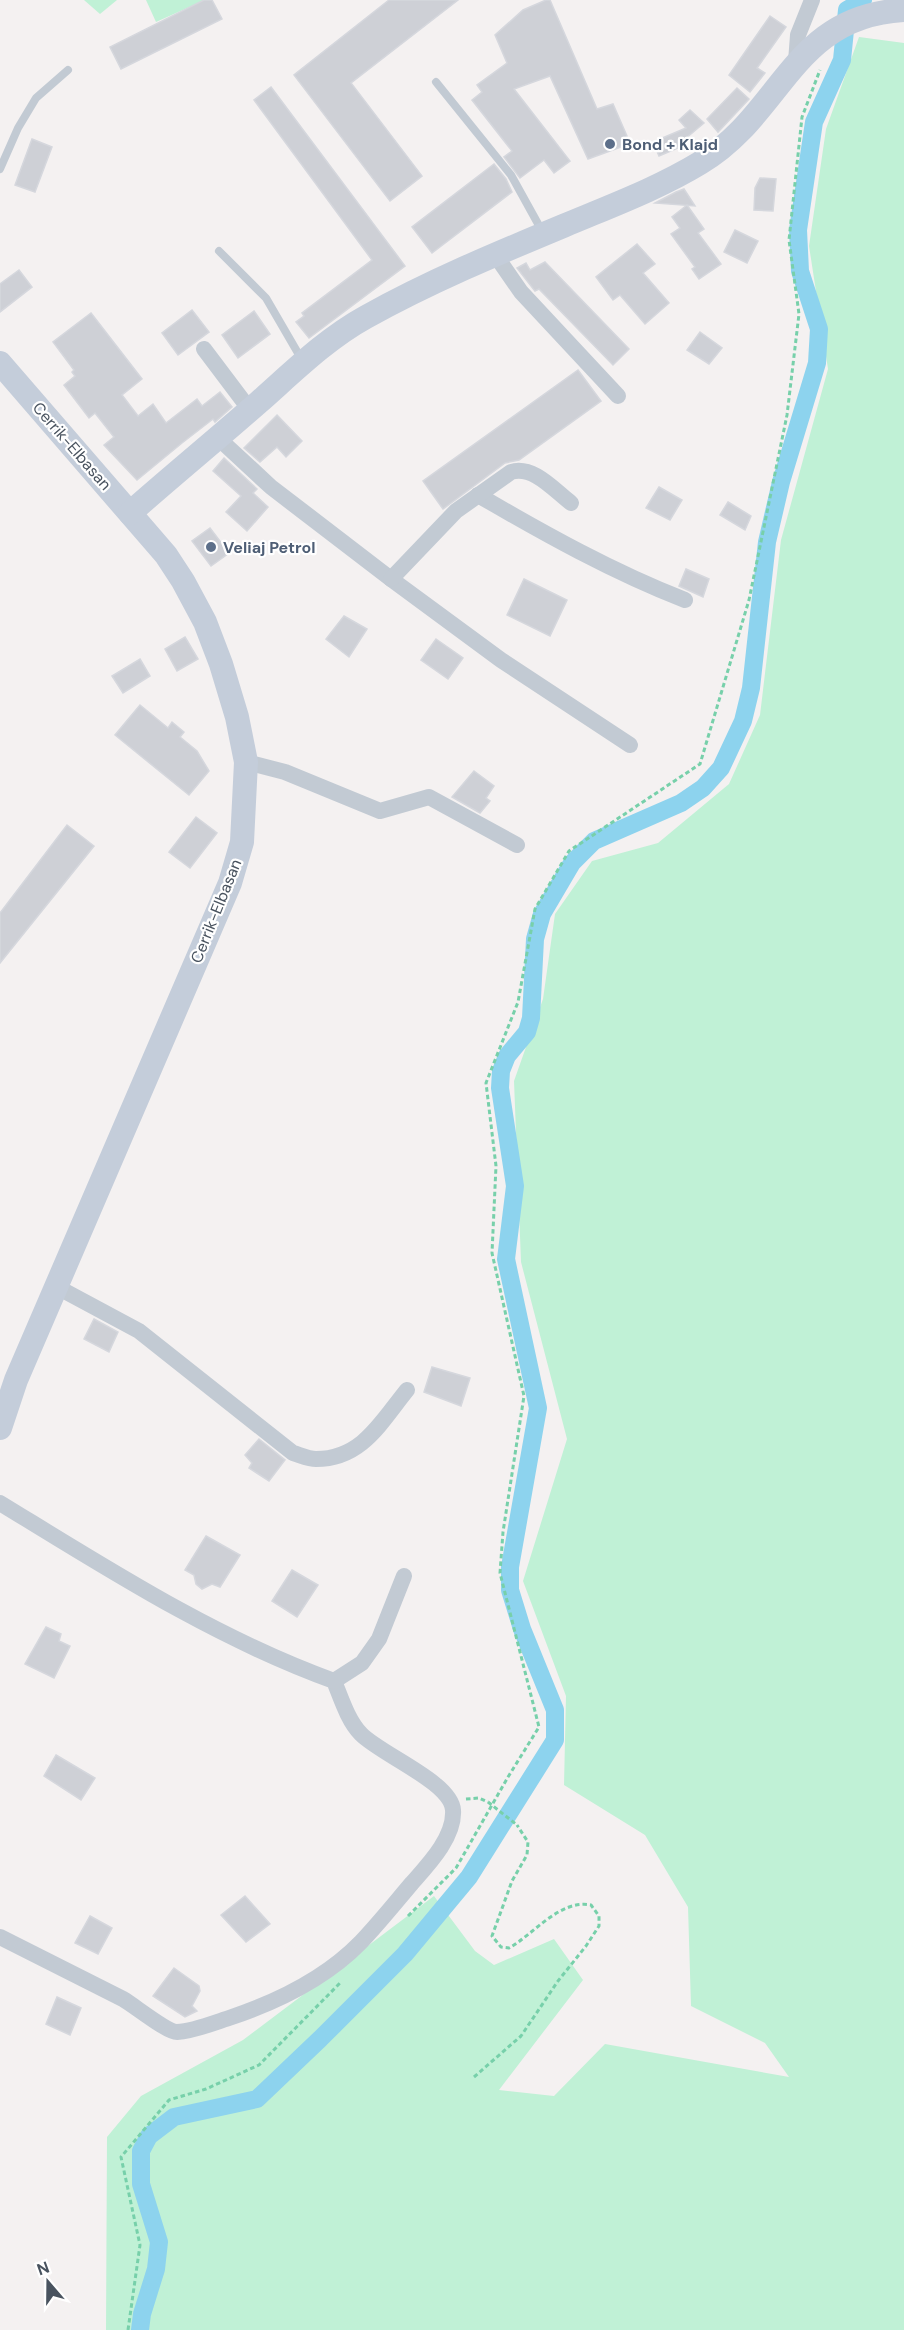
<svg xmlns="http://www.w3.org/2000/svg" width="904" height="2330" font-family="'DM Sans',sans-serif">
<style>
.green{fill:#c0f1d6}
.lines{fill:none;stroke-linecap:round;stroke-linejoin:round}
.canal{stroke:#8dd3ee;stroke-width:18}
.building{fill:#ced0d6;stroke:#d5d7dd;stroke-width:1.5}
.path{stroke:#77d0aa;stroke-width:3;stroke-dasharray:4.5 3;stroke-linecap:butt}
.service{stroke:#c2cad3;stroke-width:8}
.minor{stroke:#c2cad3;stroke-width:16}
.secondary{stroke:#c4cdda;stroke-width:24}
.path-bridge{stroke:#77d0aa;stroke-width:3;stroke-dasharray:4.5 3;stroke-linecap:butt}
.service-dot{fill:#5c6f8a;stroke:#fff;stroke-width:2}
.labels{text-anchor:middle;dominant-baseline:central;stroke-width:4.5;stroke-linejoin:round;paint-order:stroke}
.service-label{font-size:16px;font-weight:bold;fill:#4e5e75;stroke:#fff;text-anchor:start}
.street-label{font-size:16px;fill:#49535f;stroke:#fff}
</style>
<rect width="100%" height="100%" fill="#f4f1f1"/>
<g class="green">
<polygon points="84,0 117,0 100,14"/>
<polygon points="146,0 205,0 156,22"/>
<polygon points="859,37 904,43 904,2330 106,2330 107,2137 141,2096 243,2040 434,1896 475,1951 494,1965 554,1939 583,1980 499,2090 554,2096 605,2044 789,2077 765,2043 691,2006 688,1907 645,1835 564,1785 566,1696 523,1581 567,1439 521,1262 514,1081 543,999 555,914 592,861 658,843 729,784 760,715 781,540 828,369 809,246 826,129"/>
</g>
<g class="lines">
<polyline class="canal" points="140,2330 142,2314 156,2269 159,2242 141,2184 141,2151 149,2136 174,2117 257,2099 320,2039 405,1954 469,1877 555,1740 555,1710 522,1629 510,1590 510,1567 538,1408 506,1259 515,1186 500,1088 501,1071 507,1056 527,1032 531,1018 535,939 542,914 572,863 594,841 681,803 703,788 721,768 743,721 751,688 767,542 781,482 817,363 819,329 800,271 798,230 814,122 842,60 847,10 863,0"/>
</g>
<g class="building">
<polygon points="204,0 212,0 222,19 121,69 110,47"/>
<polygon points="389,0 458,0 351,83 422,176 390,201 294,75"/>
<polygon points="546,0 550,0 597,109 613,104 627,136 624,146 588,159 550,76 514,89 570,161 554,173 544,160 520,178 504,157 512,151 472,100 482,92 477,85 507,63 495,35 523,10"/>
<polygon points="770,16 786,27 757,68 765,73 750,92 729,75"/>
<polygon points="271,87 405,266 309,338 296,322 304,316 302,313 372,260 254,100"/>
<polygon points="737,88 749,99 718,132 707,119"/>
<polygon points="690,110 704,123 679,144 680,147 659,156 653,142 686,128 679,120"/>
<polygon points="32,139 52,147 35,192 15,185"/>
<polygon points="494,164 506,179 512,192 432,253 412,227"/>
<polygon points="760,178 776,179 773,211 754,210 755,188"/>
<polygon points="684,189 695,206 655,203 676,192"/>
<polygon points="687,205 704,229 698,233 721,264 699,279 692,269 695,267 671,234 680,228 672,217"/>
<polygon points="735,230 758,241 747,263 724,252"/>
<polygon points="637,244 655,264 643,273 669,303 645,324 620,295 613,300 596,277"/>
<polygon points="545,262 629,349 613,365 539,289 535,291 517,268 526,263 530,270"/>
<polygon points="19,270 32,287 0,312 0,284"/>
<polygon points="192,310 209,332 178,355 162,333"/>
<polygon points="254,311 270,334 238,358 222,335"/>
<polygon points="91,313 142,379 122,395 138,416 153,404 166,423 197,399 202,406 220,392 232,407 215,422 213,419 182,443 137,480 104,445 114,437 95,413 89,418 64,385 75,376 72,372 74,370 53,342"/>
<polygon points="700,332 722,348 709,364 687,350"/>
<polygon points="578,370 601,401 519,460 505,463 443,509 423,481"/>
<polygon points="277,415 302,441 286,457 277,447 260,462 244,448"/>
<polygon points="224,458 257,489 253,493 268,507 247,531 226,512 241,496 213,471"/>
<polygon points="659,487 682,500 670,520 646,508"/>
<polygon points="728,502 751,516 745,530 720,515"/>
<polygon points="210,528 229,553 211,566 192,541"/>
<polygon points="686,569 709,579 703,597 679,586"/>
<polygon points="524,579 567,600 550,636 507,615"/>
<polygon points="344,616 367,629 349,657 326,639"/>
<polygon points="185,637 198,659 177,671 165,649"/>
<polygon points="436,639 463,658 448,679 421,660"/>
<polygon points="140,659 150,676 123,693 112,676"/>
<polygon points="140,705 168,728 172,722 184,732 180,737 197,751 209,771 189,795 115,735"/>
<polygon points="474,771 494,786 486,798 490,801 480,813 452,797"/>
<polygon points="196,817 217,833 190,868 169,852"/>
<polygon points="67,825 94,846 0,963 0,913"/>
<polygon points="94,1319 118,1332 109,1352 84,1339"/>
<polygon points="432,1367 470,1378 461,1406 424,1392"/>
<polygon points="259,1439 285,1460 269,1481 249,1468 252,1463 245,1455"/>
<polygon points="206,1536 240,1555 220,1587 212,1584 202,1589 196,1584 194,1575 185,1570"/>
<polygon points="292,1570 318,1585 297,1617 272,1601"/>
<polygon points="46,1627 61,1634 59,1641 70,1646 54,1678 25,1664"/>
<polygon points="56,1755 95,1778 81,1800 44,1776"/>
<polygon points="245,1896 270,1924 246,1942 221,1915"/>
<polygon points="90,1916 112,1928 98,1954 75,1943"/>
<polygon points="174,1968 199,1986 200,1991 192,2006 197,2011 185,2017 153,1996"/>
<polygon points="57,1997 81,2008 70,2035 46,2024"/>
</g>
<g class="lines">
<g class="path">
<polyline points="466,1799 479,1798 488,1802"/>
<polyline points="408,1916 456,1868 508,1777 539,1727 500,1573 503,1532 524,1396 492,1253 496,1166 486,1083 518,1002 535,909 569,851 700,764 749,600 787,415 799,314 789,240 802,117 820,70"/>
<path d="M474 2077 521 2036 558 1981 586 1946 599 1926V1916L591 1905C560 1899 534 1934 509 1948L501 1947 492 1936 512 1881 527 1855 528 1842 517 1825"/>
<polyline points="128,2330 140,2245 121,2157 169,2100 206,2089 259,2065 341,1982"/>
</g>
<g class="service">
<polyline points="436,82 511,175 542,231"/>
<polyline points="0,169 18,128 36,98 68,70"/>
<polyline points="219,251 266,298 302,360"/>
</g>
<g class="minor">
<polyline points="796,62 798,35 812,0"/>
<polyline points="496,256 521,292 618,396"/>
<polyline points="204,349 250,410"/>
<polyline points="217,437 271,487 391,579 501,660 630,745"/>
<path d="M478 495C545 534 613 572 685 600"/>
<path d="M391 579 456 511 511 472C533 465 554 490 571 503"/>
<polyline points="246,762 285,772 380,811 429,797 517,845"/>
<path d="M57 1287 139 1331 293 1453C300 1455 309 1459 316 1459 362 1459 381 1422 407 1390"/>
<path d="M0 1503C108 1569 215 1638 334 1681 341 1698 348 1721 361 1734 380 1754 451 1782 453 1810 455 1837 428 1865 412 1883 395 1903 379 1923 361 1942 326 1978 277 2002 229 2018 213 2023 194 2031 177 2032 167 2032 135 2006 123 1999L0 1937"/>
<polyline points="334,1681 362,1663 379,1639 404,1576"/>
</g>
<g class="secondary">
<polyline points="0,363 166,555 183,581 205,622 221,664 237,717 246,762 242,842 230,883 16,1380 0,1428"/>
<path d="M130 513C173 475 217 439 259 402 293 372 326 339 366 317 434 279 508 249 580 219 621 202 662 186 700 163 783 114 791 16 904 10"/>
</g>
<polyline class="path-bridge" points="488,1802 517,1825"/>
</g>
<g class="service-dot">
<circle cx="610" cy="144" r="6"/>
<circle cx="211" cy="547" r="6"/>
</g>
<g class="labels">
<g class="service-label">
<text x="622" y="144">Bond + Klajd</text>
<text x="223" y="547">Veliaj Petrol</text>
</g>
<g class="street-label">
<text transform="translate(72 446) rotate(49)">Cerrik-Elbasan</text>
<text transform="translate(216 911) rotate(-68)">Cerrik-Elbasan</text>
</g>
</g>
<g transform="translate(48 2282) rotate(340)" stroke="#ffffff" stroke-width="4.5" paint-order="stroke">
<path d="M0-4.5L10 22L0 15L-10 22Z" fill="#49535f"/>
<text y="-9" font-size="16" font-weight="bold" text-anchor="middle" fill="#49535f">N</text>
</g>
</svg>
